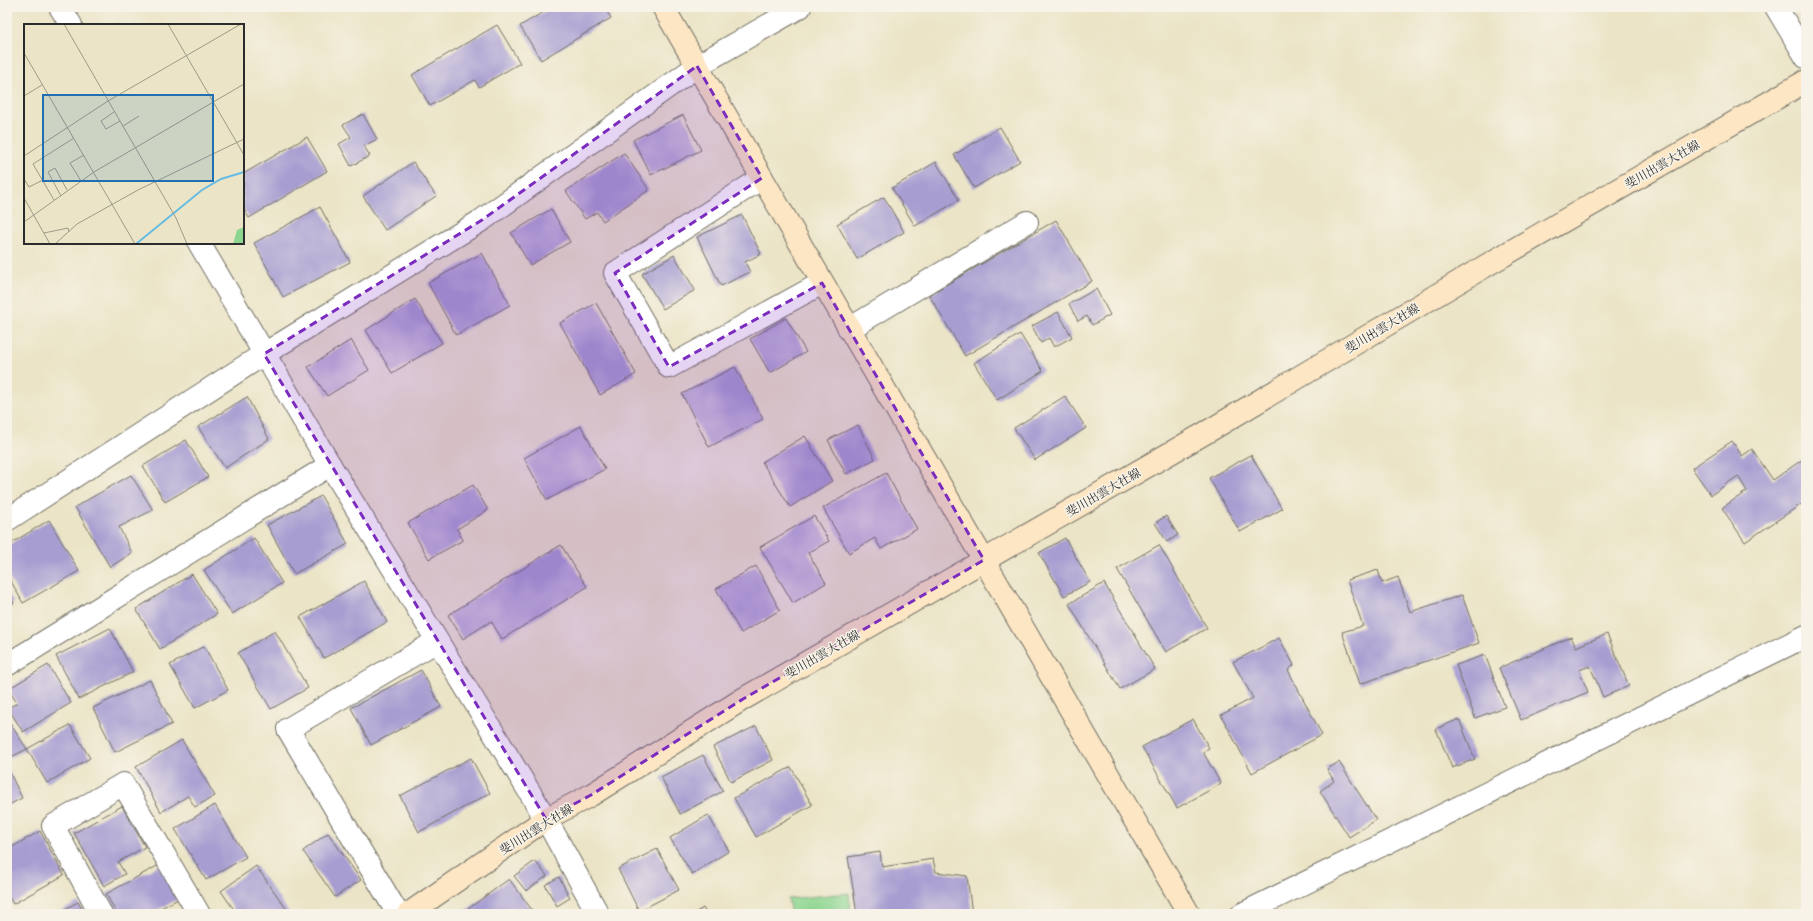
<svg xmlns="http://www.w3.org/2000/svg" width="1813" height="921" font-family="'Gentium Book Plus','Noto Serif JP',serif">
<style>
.green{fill:#8dd691;stroke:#5c805e}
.building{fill:#a79dd1}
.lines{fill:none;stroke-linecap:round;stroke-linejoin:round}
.street-casing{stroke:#6e6c61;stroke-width:24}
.secondary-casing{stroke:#6e6c61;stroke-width:24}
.street{stroke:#fff;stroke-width:22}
.secondary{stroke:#fce6c4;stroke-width:22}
.marked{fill:#7b2cbf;fill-opacity:0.2;stroke:#7b2cbf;stroke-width:3;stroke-dasharray:8 5;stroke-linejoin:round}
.labels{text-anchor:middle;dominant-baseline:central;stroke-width:3;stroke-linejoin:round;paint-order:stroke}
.street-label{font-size:12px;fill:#2b2b2b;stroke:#f7f3e8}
.inset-river{fill:none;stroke:#67bce3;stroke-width:2}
.inset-road{fill:none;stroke:#9e9a88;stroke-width:1}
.view{fill:#1f6fb2;fill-opacity:0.15;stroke:#1f6fb2;stroke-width:2}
.inset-edge{fill:none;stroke:#2b2b2b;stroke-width:2}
</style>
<rect width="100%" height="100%" fill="#f7f3e8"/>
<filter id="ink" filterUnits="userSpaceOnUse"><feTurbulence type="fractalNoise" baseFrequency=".025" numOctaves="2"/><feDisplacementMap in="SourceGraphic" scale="8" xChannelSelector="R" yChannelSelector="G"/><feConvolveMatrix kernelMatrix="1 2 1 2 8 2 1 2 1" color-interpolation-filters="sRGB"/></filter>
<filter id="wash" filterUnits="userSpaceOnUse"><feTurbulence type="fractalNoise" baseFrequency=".012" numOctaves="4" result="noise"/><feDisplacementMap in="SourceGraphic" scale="16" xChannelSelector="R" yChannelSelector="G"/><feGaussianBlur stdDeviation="0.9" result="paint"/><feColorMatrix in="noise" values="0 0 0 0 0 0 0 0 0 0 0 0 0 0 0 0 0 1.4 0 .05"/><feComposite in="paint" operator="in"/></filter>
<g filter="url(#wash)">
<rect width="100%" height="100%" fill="#ebe4c6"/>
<polygon class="green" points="849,893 851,914 791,914 788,899"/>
<g id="blocks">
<g class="building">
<polygon points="552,7 604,7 611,18 541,60 520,26"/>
<polygon points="497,25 520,63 479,87 475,80 430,106 412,75"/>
<polygon points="363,114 377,139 364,146 370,156 351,166 339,144 351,137 343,125"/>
<polygon points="683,115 701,150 651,175 633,140"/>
<polygon points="1000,127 1020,161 974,188 954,155"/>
<polygon points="307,137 327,171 249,218 243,208 243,174"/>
<polygon points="624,153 649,190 603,221 597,212 585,219 566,191"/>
<polygon points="413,162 436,196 385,230 363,196"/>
<polygon points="936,162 959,200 915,226 892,188"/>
<polygon points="884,197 904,232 857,259 837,224"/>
<polygon points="320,207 350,262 283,297 254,243"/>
<polygon points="551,209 570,242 530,265 511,233"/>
<polygon points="742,215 761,254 745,262 750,272 721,286 697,237"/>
<polygon points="1056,220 1092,281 965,356 929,295"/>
<polygon points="482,253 510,305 456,335 428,283"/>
<polygon points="674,255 695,290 663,309 642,274"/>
<polygon points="1096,289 1110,315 1092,325 1087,316 1078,321 1069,304"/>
<polygon points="415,299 442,343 392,373 366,330"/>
<polygon points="596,303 636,374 600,395 560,323"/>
<polygon points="1058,312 1072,337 1054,347 1049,338 1041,343 1032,326"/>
<polygon points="786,318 806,352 770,373 750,339"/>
<polygon points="1020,334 1043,371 997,400 974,363"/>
<polygon points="351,340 369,370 327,396 308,367"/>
<polygon points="735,367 763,419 709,447 682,394"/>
<polygon points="1065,396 1086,428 1035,460 1014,428"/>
<polygon points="247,397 269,439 225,468 198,427"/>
<polygon points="858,425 875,459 846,474 828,440"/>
<polygon points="581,426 605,469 547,500 524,458"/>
<polygon points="805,436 832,481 790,507 762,462"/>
<polygon points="186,440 208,477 165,502 143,466"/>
<polygon points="1732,441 1742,456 1752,449 1773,480 1806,457 1806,507 1803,503 1745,542 1722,508 1747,491 1738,476 1711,495 1692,468"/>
<polygon points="1251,455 1282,509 1240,532 1209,478"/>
<polygon points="886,473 917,529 881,549 875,538 849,553 823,508"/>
<polygon points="131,475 153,510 119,527 132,553 110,567 75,507"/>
<polygon points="473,485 488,510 457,529 463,540 429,559 408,523"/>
<polygon points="321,496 348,544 294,574 267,525"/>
<polygon points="814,516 829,541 808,553 826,583 793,603 760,547"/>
<polygon points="1166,516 1178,535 1167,542 1155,523"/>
<polygon points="49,520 79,571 23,603 7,574 7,546"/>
<polygon points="254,538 282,583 232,614 204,570"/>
<polygon points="1065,538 1090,582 1064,596 1039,553"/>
<polygon points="561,545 587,587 502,639 491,621 463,639 448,615"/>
<polygon points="1159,545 1207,628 1166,652 1117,569"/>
<polygon points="756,566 780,610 741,633 716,589"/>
<polygon points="1378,570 1382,583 1398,577 1410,612 1462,595 1479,643 1360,684 1342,632 1363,626 1347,580"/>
<polygon points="192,574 217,614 160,649 136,609"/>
<polygon points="364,581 387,622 324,658 300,617"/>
<polygon points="1104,583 1155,669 1120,689 1069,604"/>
<polygon points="7,591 14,603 7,607"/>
<polygon points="110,628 133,672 79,699 56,656"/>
<polygon points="275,631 308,688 271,709 238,653"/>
<polygon points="1607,634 1629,686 1603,697 1590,666 1579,670 1588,692 1521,720 1499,668 1571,637 1576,647"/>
<polygon points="1279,638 1294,665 1288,670 1322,735 1252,773 1221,715 1253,698 1233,662"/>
<polygon points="204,646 228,690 195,708 170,665"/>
<polygon points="1485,655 1505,707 1475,718 1456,665"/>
<polygon points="48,665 71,703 23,732 8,708 17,703 8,689"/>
<polygon points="421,670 441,707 371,745 351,708"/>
<polygon points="150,680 172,724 115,752 93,708"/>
<polygon points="7,719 27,749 7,759"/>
<polygon points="1193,719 1209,748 1203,752 1221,784 1177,808 1142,747"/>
<polygon points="1459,719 1475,759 1452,768 1436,729"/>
<polygon points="70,725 90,758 47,783 27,749"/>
<polygon points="756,726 773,760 731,782 713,747"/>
<polygon points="182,740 215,796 195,807 188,796 161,812 136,767"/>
<polygon points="703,755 723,791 680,814 661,777"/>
<polygon points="471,758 490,793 419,832 400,796"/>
<polygon points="1339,762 1376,820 1349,837 1320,791 1334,781 1327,769"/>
<polygon points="7,767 22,798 7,806"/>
<polygon points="791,767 812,805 756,837 734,798"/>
<polygon points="215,805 246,857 206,880 175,829"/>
<polygon points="122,806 145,847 118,862 125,874 104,886 74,833"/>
<polygon points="708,815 729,851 692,874 670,838"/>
<polygon points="40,831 64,875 13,904 7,894 7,850"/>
<polygon points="328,833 361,880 335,897 303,851"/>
<polygon points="657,849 679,890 639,911 618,869"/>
<polygon points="880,852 882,867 933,859 936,872 967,876 972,914 857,914 848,857"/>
<polygon points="535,861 547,876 526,891 514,876"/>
<polygon points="159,865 178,899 150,914 117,914 106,894"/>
<polygon points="256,866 290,914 237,914 221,891"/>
<polygon points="559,877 570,898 557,906 545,885"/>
<polygon points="509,879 532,910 526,914 461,914"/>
<polygon points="78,902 85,914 55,914"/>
<polygon points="703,908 707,914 693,914"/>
</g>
</g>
</g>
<g filter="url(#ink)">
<use href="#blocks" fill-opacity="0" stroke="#6e6c61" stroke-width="1"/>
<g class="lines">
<g class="street-casing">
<g id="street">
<polyline points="60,7 71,25"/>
<polyline points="1776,7 1806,57"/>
<polyline points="762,178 615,273 669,367 822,283"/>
<polyline points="199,243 330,465 546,819 598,914"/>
<polyline points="849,329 1027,222"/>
<polyline points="7,520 264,354 482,220 697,66 800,7"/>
<polyline points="7,665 330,465"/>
<polyline points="101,914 53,826 123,784 199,914"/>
<polyline points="398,914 288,729 437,641"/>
<polyline points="1242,914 1806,636"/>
</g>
</g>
<g class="secondary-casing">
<g id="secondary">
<polyline points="663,7 1189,914"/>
<polyline points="408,914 546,819 591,795 743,699 1212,429 1487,265 1806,81"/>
</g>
</g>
<use href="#street" class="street"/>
<use href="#secondary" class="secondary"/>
</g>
</g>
<path class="marked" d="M697 66 762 178 615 273 669 367 822 283 984 560 743 699 591 795 546 819 264 354 482 220Z"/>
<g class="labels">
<g class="street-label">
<text transform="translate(1662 164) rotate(-30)">斐川出雲大社線</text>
<text transform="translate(1382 328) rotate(-31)">斐川出雲大社線</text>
<text transform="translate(1103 492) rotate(-30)">斐川出雲大社線</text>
<text transform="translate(822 654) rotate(-30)">斐川出雲大社線</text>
<text transform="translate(536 829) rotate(-32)">斐川出雲大社線</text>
</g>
</g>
<g transform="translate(24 24)">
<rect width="220" height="220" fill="#ebe4c6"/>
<path d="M220 203V220H209L213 206Z" fill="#8dd691"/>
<path class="inset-river" d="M112 220 178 166 197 155 220 148"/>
<path class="inset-road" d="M40 0 152 194 163 220M144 0 220 131M0 29 111 220M0 72 18 61M90 88 77 97 82 105 96 97M99 102 115 92M0 132 84 77 217 0M0 155 5 163 19 156M57 157 46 139 60 131M37 172 24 148 31 144 43 166M0 174 26 220M30 176 9 140 50 114M0 198 70 148 220 60M20 209 44 204 45 208M31 220 53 200 114 166 220 115"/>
<path class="view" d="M19 71H189V157H19Z"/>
<rect width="220" height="220" class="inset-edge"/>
</g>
<rect width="1813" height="921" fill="none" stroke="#f7f3e8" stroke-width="24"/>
</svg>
